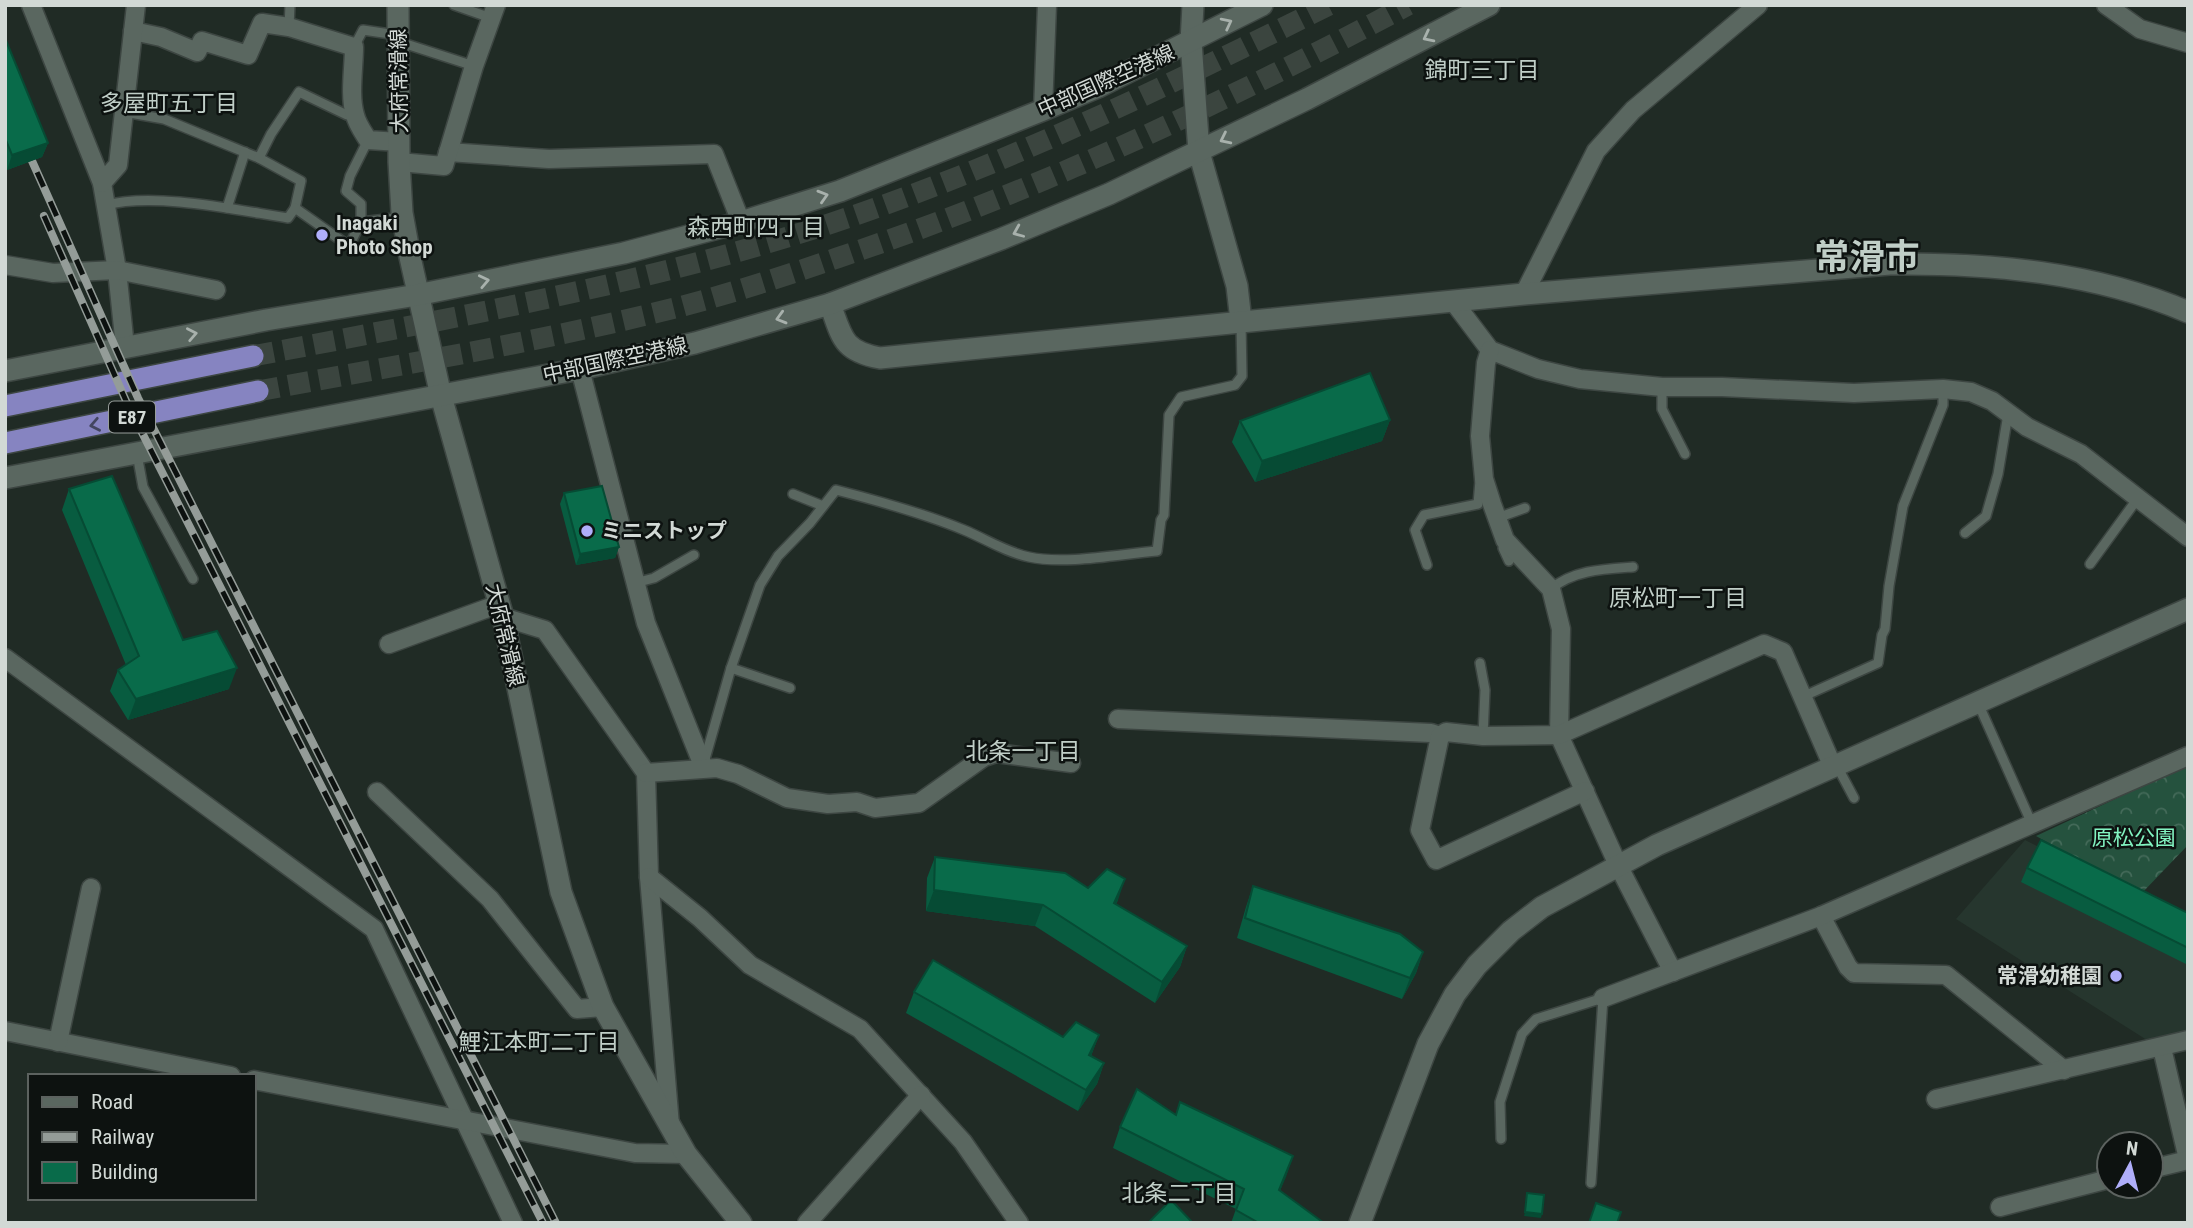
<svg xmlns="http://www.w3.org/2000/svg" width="2193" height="1228" font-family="'Roboto Condensed','Noto Sans JP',sans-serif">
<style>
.built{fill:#26362e}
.forest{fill:url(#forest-crowns)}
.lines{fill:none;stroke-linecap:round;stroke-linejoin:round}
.motorway-tunnel{stroke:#3b453f;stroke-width:21;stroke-dasharray:21 10;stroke-linecap:butt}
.service-casing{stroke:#3d4642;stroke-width:12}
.minor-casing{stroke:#3d4642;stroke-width:21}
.tertiary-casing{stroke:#3d4642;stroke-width:24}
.secondary-casing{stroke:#3d4642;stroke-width:24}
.motorway-casing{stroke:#3d4642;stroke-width:24}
.service{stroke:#5a6760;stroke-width:9}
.minor{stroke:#5a6760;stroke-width:18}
.tertiary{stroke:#5a6760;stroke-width:21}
.secondary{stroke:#5a6760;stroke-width:21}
.motorway{stroke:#8684c1;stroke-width:21}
.rail-casing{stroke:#949c98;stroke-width:8}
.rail{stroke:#0d1210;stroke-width:5;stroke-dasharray:16;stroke-linecap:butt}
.wall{fill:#085c40}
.shaded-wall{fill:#064b34}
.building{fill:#096b4a;stroke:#064b34;stroke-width:2}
.oneway{stroke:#a8b1ac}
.oneway2{stroke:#434560}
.poi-dot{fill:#afaefa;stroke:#0d1210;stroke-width:2.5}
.labels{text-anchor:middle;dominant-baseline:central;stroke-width:5;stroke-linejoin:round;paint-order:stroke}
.shield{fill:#0d1210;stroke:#979d9a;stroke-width:2}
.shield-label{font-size:19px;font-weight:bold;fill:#d2d9d5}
.street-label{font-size:21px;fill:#d2d9d5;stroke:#0d1210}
.poi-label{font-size:21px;font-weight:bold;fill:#d2d9d5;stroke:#0d1210;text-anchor:start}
.park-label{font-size:21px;fill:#82f4c1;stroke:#0d1210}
.neighbourhood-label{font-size:23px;fill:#c0cec7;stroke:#0d1210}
.town-label{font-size:35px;font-weight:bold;fill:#c0cec7;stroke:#0d1210}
</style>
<defs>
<pattern id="forest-crowns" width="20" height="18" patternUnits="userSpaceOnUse" patternTransform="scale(1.75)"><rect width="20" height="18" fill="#25523e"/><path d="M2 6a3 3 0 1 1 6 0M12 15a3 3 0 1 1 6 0" fill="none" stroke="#446a59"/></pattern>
</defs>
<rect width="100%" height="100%" fill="#202b25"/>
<polygon class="built" points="2025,840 2188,922 2188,1030 2150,1042 1956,919"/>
<polygon class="forest" points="2188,765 2188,845 2141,894 2036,836"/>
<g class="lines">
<g class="motorway-tunnel">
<path d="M253 356C447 319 643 285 832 223 1004 166 1167 86 1329 5"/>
<path d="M258 391C399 365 540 342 679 307 732 293 785 276 837 258 1035 192 1224 103 1408 5"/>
</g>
<g class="service-casing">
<g id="service">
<polyline points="454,5 491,18"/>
<polyline points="289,27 290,5"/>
<polyline points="400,44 409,45 474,66"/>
<polyline points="354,47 363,30 397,35"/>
<polyline points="124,112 164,119 259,158"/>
<polyline points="355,115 347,115 299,92 271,134 259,158 301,181 295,208 349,246 361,222 403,217"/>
<path d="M106 205C155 192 236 210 288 218L295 208"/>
<polyline points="227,208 245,152"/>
<polyline points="361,222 361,204 346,191 350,176 368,140"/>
<polyline points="1662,387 1662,409 1685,454"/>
<polyline points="137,454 143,487 193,579"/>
<polyline points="793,494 823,506"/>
<polyline points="1497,518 1525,508"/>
<polyline points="1965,533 1986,516 1998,474 2007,420 2011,415"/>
<polyline points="1504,543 1503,548 1509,561"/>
<polyline points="2090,564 2138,498"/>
<polyline points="1427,565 1415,530 1424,515 1478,504 1480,480"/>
<polyline points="635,583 654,578 694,555"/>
<path d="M1551 589C1573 570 1605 569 1633 567"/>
<polyline points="1480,663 1485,690 1483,736"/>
<polyline points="731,668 790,688"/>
<polyline points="1802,697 1878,663 1882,635 1885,629 1889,586 1903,506 1943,405 1943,389"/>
<polyline points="1978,703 2032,824"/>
<path d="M705 759 731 668 760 585 778 556 810 523 836 490C879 501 923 513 964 530 986 539 1005 552 1029 557 1065 565 1120 554 1157 551L1161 520 1164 515 1169 415 1181 397 1235 385 1242 376 1241 323"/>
<polyline points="1837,766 1854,798"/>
<polyline points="1501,1139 1500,1102 1522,1034 1536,1019 1603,998 1591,1183"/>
</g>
</g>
<g class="minor-casing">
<g id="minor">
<polyline points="31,5 102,183 117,270 125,347"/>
<polyline points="2106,5 2140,29 2188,43"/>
<path d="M133 31 161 37 197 52 202 41 248 55 262 23 289 27 354 47C354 68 349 95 355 115 357 124 363 132 368 140L399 142"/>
<polyline points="1043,110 1047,5"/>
<polyline points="448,152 549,159 714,154 741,222"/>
<polyline points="399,162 444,166 474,66 496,5"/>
<polyline points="102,183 118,165 136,5"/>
<polyline points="5,265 53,273 117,270 216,290"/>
<polyline points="1524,294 1596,151 1633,110 1758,5"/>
<polyline points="1453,301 1490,350 1538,369 1580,379 1662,387 1722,387 1854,393 1943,389 1971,392 1992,401 2027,427 2081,454 2188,537"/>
<polyline points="1490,350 1486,363 1480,436 1484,479 1492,504 1505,540 1551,589 1561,629 1559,735 1618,865 1673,972"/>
<polyline points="580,369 646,623 704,768"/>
<polyline points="503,617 545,630 646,773 649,877 670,1125"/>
<polyline points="389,644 499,604"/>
<polyline points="5,658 374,929 513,1223"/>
<polyline points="1118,719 1431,733 1440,736"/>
<polyline points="646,773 717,768 738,774 787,798 828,804 857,802 875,808 919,803 984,757 996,753 1071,763"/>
<polyline points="1585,791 1436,860 1420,830 1440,736 1446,732 1483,736 1559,735 1764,644 1783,652 1833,767"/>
<polyline points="377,792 490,899 577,1009 603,1007"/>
<polyline points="649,877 700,918 750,965 860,1029 963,1142 1019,1223"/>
<polyline points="1821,916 1848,967 1854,973 1946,975 2064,1070"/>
<polyline points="1603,998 1821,916 2188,756"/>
<polyline points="5,1031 231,1076"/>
<polyline points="58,1042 91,888"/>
<polyline points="2162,1048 2188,1159"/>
<polyline points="254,1080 635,1153 686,1154"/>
<polyline points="1936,1099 2188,1040"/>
<polyline points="2151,1169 2188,1160"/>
<polyline points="2000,1207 2109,1179"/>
<polyline points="807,1223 921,1095"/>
</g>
</g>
<g class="tertiary-casing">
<g id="tertiary">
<polyline points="1191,42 1193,5"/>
<polyline points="1199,152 1237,286 1241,321"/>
<path d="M830 304C842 337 842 351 880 358L1524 294 1890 264C1991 263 2094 272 2188 312"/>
<polyline points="1360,1223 1428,1044 1455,994 1477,965 1511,931 1542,907 1657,845 2188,609"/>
</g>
</g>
<g class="secondary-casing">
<g id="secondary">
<polyline points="398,5 399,162 402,213 410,257 441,396 503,617 561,892 603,1007 686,1154 741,1223"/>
<polyline points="1191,42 1199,152"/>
<polyline points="5,371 266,320 417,295 624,253 741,222 840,191 1043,110 1098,87 1262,5"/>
<polyline points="5,478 580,369 695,343 830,304 1001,239 1109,194 1307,99 1489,5"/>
</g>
</g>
<g class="motorway-casing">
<g id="motorway">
<polyline points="5,406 253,356"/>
<polyline points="5,443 258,391"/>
</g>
</g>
<use href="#service" class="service"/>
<use href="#minor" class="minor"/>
<use href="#tertiary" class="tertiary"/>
<use href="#secondary" class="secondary"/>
<use href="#motorway" class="motorway"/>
<g class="rail-casing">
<g id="rail">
<polyline points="24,143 138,398 556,1223"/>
<polyline points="44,216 127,403 543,1223"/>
</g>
</g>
<use href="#rail" class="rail"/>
</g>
<g class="wall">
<polygon points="5,38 48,143 42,157 7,170 5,166"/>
<polygon points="1390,420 1382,441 1255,482 1232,442 1240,421"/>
<polygon points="69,489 183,640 229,689 128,720 110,691 118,670 126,665 62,510"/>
<polygon points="564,493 619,547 615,558 576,565 560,504"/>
<polygon points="935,857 1088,888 1118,900 1116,904 1187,946 1180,967 1155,1003 1035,926 926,911 927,878"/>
<polygon points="2027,868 2188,913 2188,965 2021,882"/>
<polygon points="1253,886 1423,952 1416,973 1402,999 1237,938 1246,907"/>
<polygon points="914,992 1063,1037 1099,1035 1091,1056 1104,1063 1097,1084 1078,1111 906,1013"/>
<polygon points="1176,1115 1293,1156 1280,1191 1324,1223 1231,1223 1236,1209 1113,1148 1120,1127"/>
</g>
<g class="shaded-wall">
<polygon points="48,143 42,157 7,170 12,155"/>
<polygon points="1390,420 1382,441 1255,482 1262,461"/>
<polygon points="619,547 615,558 576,565 580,554"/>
<polygon points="237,668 229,689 128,720 136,699"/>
<polygon points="1125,879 1118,900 1106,924 1114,903"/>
<polygon points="934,890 1043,905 1035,926 926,911"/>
<polygon points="1187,946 1180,967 1155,1003 1162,982"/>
<polygon points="1423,952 1416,973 1402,999 1410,978"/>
<polygon points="1099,1035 1091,1056 1089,1055"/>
<polygon points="1104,1063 1097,1084 1078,1111 1086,1090"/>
<polygon points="1293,1156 1286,1177 1271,1211 1279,1190"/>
<polygon points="1525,1212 1542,1214 1541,1218 1524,1216"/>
</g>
<g class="building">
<polygon points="5,38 48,143 12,155 5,138"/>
<polygon points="1370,373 1390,420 1262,461 1240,421"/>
<polygon points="112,476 183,640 217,631 237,668 136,699 118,670 139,656 69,489"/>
<polygon points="602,486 619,547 580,554 564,493"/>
<polygon points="2041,840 2188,913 2188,948 2027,868"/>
<polygon points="935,857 1065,873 1088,888 1107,869 1125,879 1114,903 1187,946 1162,982 1043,905 934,890"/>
<polygon points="1253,886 1400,934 1423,952 1410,978 1245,918"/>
<polygon points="933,960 1063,1037 1076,1022 1099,1035 1089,1055 1104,1063 1086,1090 914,992"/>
<polygon points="1137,1089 1176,1115 1180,1102 1293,1156 1279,1190 1324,1223 1259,1223 1236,1210 1244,1189 1120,1127"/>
<polygon points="1527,1193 1544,1195 1542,1214 1525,1212"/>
<polygon points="1171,1200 1191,1221 1190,1223 1148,1223"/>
<polygon points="1596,1203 1621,1212 1617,1223 1589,1223"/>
</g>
<defs><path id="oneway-chevron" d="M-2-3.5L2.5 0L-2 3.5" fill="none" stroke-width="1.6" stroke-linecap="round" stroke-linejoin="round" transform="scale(1.75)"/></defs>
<g class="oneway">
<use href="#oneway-chevron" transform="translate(1227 23) rotate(-27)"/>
<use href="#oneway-chevron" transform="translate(1428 37) rotate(153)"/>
<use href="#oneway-chevron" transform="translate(1225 139) rotate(154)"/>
<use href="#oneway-chevron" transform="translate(823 196) rotate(-17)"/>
<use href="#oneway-chevron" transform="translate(1018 232) rotate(157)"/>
<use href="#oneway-chevron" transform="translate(484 281) rotate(-12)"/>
<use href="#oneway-chevron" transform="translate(781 318) rotate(164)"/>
<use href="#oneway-chevron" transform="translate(192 334) rotate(-11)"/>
</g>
<use class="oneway2" href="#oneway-chevron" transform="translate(95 425) rotate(169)"/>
<g class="poi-dot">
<circle cx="322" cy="235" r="7"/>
<circle cx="587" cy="531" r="7"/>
<circle cx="2116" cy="976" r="7"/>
</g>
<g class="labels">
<rect class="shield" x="109" y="401.5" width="46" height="31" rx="5"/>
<g class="shield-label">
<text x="132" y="417">E87</text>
</g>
<g class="street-label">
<text transform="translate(399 81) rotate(-91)">大府常滑線</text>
<text transform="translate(1106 81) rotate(-24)">中部国際空港線</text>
<text transform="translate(615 360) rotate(-12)">中部国際空港線</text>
<text transform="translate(505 635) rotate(77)">大府常滑線</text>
</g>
<g class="poi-label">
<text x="336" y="223">Inagaki<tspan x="336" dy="24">Photo Shop</tspan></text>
<text x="601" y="531">ミニストップ</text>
<text x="2102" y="976" text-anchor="end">常滑幼稚園</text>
</g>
<g class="park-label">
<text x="2134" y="838">原松公園</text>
</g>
<g class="neighbourhood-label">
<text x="1482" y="70">錦町三丁目</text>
<text x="169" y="103">多屋町五丁目</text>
<text x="756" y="227">森西町四丁目</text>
<text x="1678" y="598">原松町一丁目</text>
<text x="1023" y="751">北条一丁目</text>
<text x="539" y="1042">鯉江本町二丁目</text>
<text x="1179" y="1193">北条二丁目</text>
</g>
<g class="town-label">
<text x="1867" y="257">常滑市</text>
</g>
</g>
<rect width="2193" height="1228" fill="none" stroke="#d2d9d5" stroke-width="14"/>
<rect x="28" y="1074" width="228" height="126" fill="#0d1210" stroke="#5c625f" stroke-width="2"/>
<rect x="42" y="1097" width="35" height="10" fill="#5a6760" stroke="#5c625f" stroke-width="2"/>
<text x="91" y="1109" font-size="21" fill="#d2d9d5">Road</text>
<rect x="42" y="1132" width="35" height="10" fill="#949c98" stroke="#5c625f" stroke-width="2"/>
<text x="91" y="1144" font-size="21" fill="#d2d9d5">Railway</text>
<rect x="42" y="1162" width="35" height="21" fill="#096b4a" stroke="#5c625f" stroke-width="2"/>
<text x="91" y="1179" font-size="21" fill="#d2d9d5">Building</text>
<g transform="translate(2130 1165) rotate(7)"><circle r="33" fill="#0d1210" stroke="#5c625f" stroke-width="2"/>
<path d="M0-5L12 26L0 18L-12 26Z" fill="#afaefa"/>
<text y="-10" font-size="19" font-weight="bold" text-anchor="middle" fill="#d2d9d5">N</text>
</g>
</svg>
